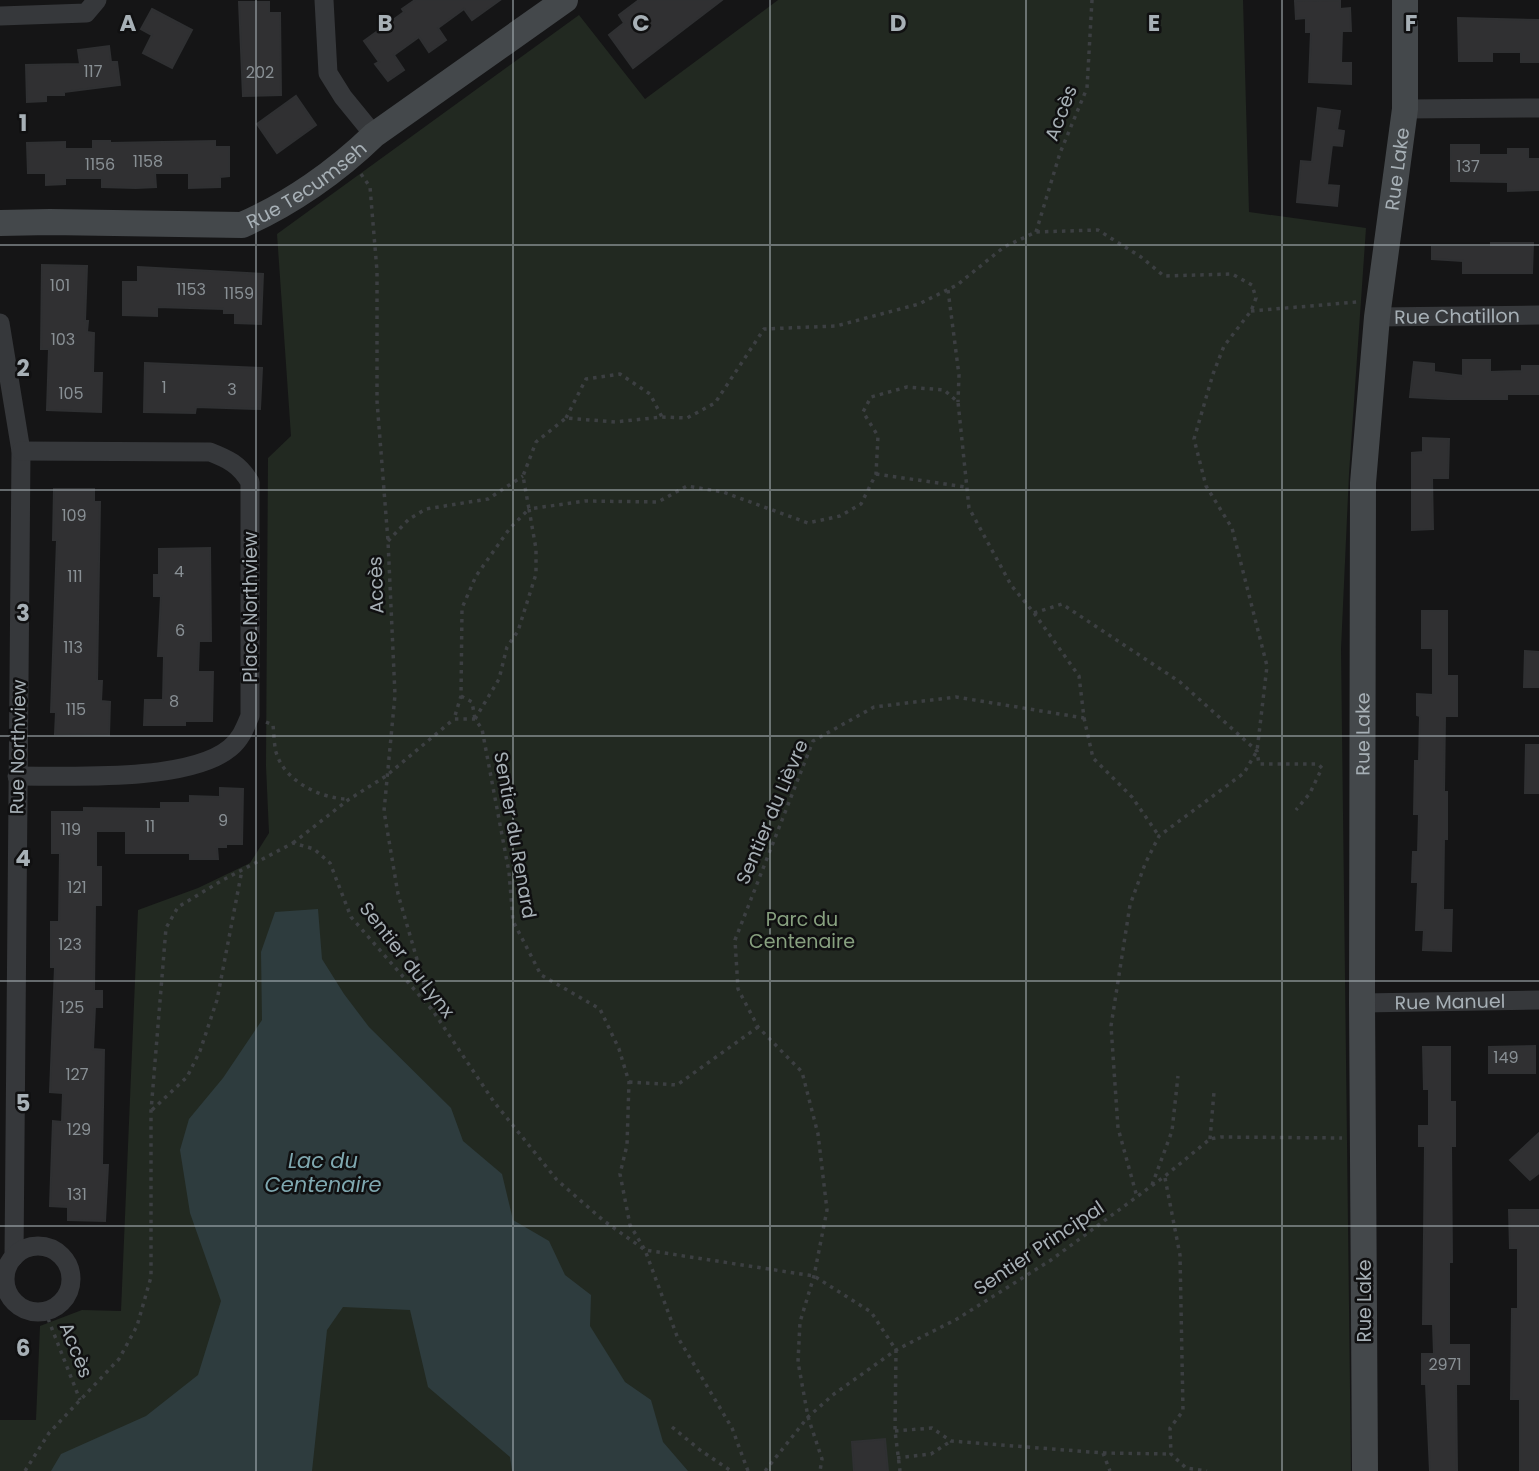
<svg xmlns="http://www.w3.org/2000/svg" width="1539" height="1471" font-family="Poppins,sans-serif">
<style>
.green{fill:#222921}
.water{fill:#2e3c3e}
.building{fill:#303032;stroke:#2f3032;stroke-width:2}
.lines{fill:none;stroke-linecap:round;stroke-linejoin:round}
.path{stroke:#3c3f42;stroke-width:3.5;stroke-dasharray:3.5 5;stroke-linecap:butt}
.street{stroke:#36383b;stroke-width:19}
.secondary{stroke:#44484b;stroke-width:26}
.grid{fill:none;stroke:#a7b0b6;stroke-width:2;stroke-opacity:0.55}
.labels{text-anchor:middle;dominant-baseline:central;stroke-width:5;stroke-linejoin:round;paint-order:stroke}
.number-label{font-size:16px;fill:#899095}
.street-label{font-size:19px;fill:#a7b0b6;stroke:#101011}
.park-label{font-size:19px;fill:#87a07f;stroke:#101011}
.water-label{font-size:21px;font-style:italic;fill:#7fa8b0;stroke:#101011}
.grid-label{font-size:23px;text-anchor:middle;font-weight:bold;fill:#a7b0b6;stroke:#101011;stroke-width:5;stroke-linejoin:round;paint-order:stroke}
</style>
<rect width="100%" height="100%" fill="#151516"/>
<polygon class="green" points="778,0 1243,0 1249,212 1366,228 1349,474 1341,649 1351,1471 0,1471 0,1420 36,1420 40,1326 82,1310 121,1311 138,910 198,888 250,863 269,833 266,766 268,458 291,436 277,234 579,15 645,99"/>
<polygon class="water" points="318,909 322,959 344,994 369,1027 451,1108 463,1141 502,1174 513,1220 549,1241 565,1275 591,1295 590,1326 625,1382 651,1400 663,1442 688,1471 512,1471 510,1457 428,1387 410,1310 343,1307 327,1330 312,1471 51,1471 61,1454 146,1416 198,1375 221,1301 190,1213 180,1150 189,1119 223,1078 262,1020 261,952 275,912"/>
<g class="building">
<polygon points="415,0 500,0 472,20 464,9 438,28 446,40 429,52 419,37 394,55 404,70 388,81 375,64 379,62 364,41 404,12 402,9"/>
<polygon points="639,0 722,0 633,68 609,35 624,23 619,15"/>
<polygon points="1340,0 1340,9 1350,8 1351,31 1342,31 1341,63 1351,63 1351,84 1309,82 1311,32 1306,32 1306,18 1296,19 1295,1"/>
<polygon points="239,2 269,2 269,13 280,13 281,95 243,96"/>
<polygon points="152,9 192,30 172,68 143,53 152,35 141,29"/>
<polygon points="1458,18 1539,20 1539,62 1521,62 1521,52 1492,52 1492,61 1459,61"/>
<polygon points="109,46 111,62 117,62 120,85 64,92 64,95 46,95 46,101 27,102 26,65 80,64 78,50"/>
<polygon points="296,96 316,125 277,153 257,124"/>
<polygon points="1318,108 1340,111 1337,130 1344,131 1342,146 1332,145 1327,185 1339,186 1337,206 1297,202 1301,161 1312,162"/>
<polygon points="93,141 110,141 110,143 215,141 215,147 229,147 229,176 220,177 220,187 189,188 189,173 155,173 156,187 136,188 102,187 102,178 65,178 65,184 46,185 46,173 28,173 27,143 65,142 65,149 93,149"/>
<polygon points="1451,145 1479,145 1479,155 1508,155 1508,149 1528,149 1528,159 1539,159 1539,190 1508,191 1508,182 1451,181"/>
<polygon points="1491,243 1533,243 1532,273 1463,273 1463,261 1432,259 1432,247 1491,247"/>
<polygon points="42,265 87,266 85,321 88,321 87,332 94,333 93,373 102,373 101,412 47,410 49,349 41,349"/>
<polygon points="138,267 263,274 261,324 235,323 235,313 224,313 224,309 157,307 157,316 123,315 123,282 138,282"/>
<polygon points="1463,360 1490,360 1490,372 1522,371 1522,366 1539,366 1539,394 1507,394 1507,399 1447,399 1410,397 1414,362 1434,364 1434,372 1463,376"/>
<polygon points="145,363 262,368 260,409 196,407 195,413 144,412"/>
<polygon points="1423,438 1449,439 1448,478 1432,478 1433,529 1412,530 1412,453 1423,452"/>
<polygon points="54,489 94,489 94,502 100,502 97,681 102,681 101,701 110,702 109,735 55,734 56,712 51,712 57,540 53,540"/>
<polygon points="210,548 211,641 199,641 198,672 213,672 212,721 185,721 185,725 144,725 145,700 163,700 164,656 158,656 161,596 154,596 154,575 159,575 159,549"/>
<polygon points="1422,611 1447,611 1447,676 1457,676 1457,716 1445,716 1444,792 1447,792 1447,839 1444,839 1443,910 1452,910 1451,951 1423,950 1424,930 1416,930 1418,882 1412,882 1413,852 1418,852 1419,814 1414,814 1415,761 1419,761 1420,716 1417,715 1417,694 1433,695 1433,648 1422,648"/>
<polygon points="1525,651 1539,652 1539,687 1524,687"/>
<polygon points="1526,745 1539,745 1539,793 1525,793"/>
<polygon points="220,788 243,789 242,844 226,844 226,847 217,847 218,859 190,859 190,853 126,853 126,831 96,831 96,867 101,867 101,905 95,905 94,991 102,991 102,1007 95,1007 93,1049 104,1050 102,1165 108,1165 105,1221 68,1220 68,1207 50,1206 53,1121 62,1122 63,1093 50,1092 55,967 51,967 51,922 59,922 60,853 52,853 52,812 84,812 84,808 161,809 161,803 190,803 190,796 220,797"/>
<polygon points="1535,1046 1535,1073 1489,1073 1489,1047"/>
<polygon points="1423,1047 1450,1047 1450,1102 1455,1102 1455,1146 1451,1146 1452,1262 1449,1262 1449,1345 1469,1345 1469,1384 1456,1384 1457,1471 1430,1471 1426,1384 1422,1384 1422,1354 1434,1354 1433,1324 1423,1324 1425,1146 1419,1146 1419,1126 1429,1126 1429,1089 1424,1089"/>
<polygon points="1539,1133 1539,1173 1530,1180 1510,1160"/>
<polygon points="1509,1210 1538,1210 1539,1471 1520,1471 1520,1399 1511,1399 1512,1309 1518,1309 1518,1248 1510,1248"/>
<polygon points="885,1439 888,1471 854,1471 852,1442"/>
</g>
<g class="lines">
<g class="path">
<polyline points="361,174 370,187 377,271 377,401 388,541 395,695 384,811 398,894 432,1011"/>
<polyline points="1036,232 1060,153 1087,88 1092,0"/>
<polyline points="948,290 959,375 958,402"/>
<polyline points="1251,311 1357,302"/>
<polyline points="566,418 586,379 620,374 650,394 662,417"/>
<polyline points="876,474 966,487"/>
<polyline points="388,541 409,519 426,509 488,499 523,476"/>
<polyline points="1034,613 1062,604 1180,682 1257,751 1259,764 1318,764 1322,768 1310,793 1296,810"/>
<polyline points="461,696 472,702 475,719"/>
<polyline points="1084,718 1093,758 1132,797 1159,836"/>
<polyline points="475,719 499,679 507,647 518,631 536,574 536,549 529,509 585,501 658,502 687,486 723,492 808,523 840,516 861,504 876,474 878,436 863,412 871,397 907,387 944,390 958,402 969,508 1011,585 1034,613 1079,676 1084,718 956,697 874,707 813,741 735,940 738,989 758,1027 802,1072 818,1134 827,1210 814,1276 800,1322 798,1362 808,1417 822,1459 820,1471"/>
<path d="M266 722 273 725C274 734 274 744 276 752 284 781 320 798 346 799"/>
<polyline points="293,843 348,800 386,776 454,719"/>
<polyline points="629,1082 677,1085 758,1027"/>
<polyline points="152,1110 187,1077 200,1051 217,1000 242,870"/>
<polyline points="1210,1139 1214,1092"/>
<polyline points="1165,1178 1180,1255 1183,1411 1170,1428 1171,1454 1186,1468 1207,1471"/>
<polyline points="1152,1185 1172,1131 1178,1076"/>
<polyline points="45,1311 80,1400"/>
<polyline points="672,1427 700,1450 731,1471"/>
<polyline points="895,1431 932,1428 951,1441 1103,1453 1110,1471"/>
<polyline points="1103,1453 1171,1454"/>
<polyline points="897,1458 931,1454 951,1441"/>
<polyline points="25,1471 49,1433 119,1359 137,1326 151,1277 151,1111 166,928 178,907 221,881 293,843 314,849 330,863 351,917 433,1011 494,1102 557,1180 604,1221 645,1250 814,1276 871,1312 896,1350 895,1431 900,1471"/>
<polyline points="748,1471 732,1428 677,1336 645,1250 630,1225 620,1174 627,1145 629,1082 619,1049 600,1009 541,975 513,921 509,872 482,729 475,719 454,719 461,696 462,608 476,576 510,528 529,509 523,476 536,442 566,418 615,422 662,417 687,418 715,403 764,329 836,326 919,304 957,285 1004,247 1036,232 1098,230 1141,257 1164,276 1232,274 1252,285 1256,298 1251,311 1224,346 1213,374 1194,439 1206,486 1232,528 1267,666 1257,751 1244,773 1159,836 1145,864 1130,905 1111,1026 1118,1128 1137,1197"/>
<polyline points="765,1471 808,1417 834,1394 896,1350 957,1319 1051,1260 1165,1176 1210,1139 1221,1137 1342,1138"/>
</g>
<g class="street">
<polyline points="324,0 328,73 343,97 374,135"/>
<polyline points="0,16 86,13 97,0"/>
<polyline points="1405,109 1539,108"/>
<path id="s1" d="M1377 317 1539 315"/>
<polyline points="0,323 21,451 14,1257"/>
<path d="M17 776C71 776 189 782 230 748 241 739 245 728 250 716V482C239 464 228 459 210 452L21 451"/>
<path id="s2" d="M1362 1003 1539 1000"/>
<circle cx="38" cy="1279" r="33"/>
</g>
<g class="secondary">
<path id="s3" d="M0 223 50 222 242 225C290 204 337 171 374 135L565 0"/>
<path id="s4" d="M1365 1471 1362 1003 1363 483 1377 317 1405 109V0"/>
</g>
</g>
<path class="grid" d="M256 0V1471M513 0V1471M770 0V1471M1026 0V1471M1282 0V1471M0 245H1539M0 490H1539M0 736H1539M0 981H1539M0 1226H1539"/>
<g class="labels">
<g class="number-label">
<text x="93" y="71">117</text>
<text x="260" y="72">202</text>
<text x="148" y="161">1158</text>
<text x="100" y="164">1156</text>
<text x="1468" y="166">137</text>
<text x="60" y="285">101</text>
<text x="191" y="289">1153</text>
<text x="239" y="293">1159</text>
<text x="63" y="339">103</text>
<text x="164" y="387">1</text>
<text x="232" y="389">3</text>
<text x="71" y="393">105</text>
<text x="74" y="515">109</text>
<text x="179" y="571">4</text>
<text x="75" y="576">111</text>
<text x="180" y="630">6</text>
<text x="73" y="647">113</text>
<text x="174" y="701">8</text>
<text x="76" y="709">115</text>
<text x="223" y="820">9</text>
<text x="150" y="826">11</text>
<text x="71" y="829">119</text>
<text x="77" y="887">121</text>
<text x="70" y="944">123</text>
<text x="72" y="1007">125</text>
<text x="1506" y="1057">149</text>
<text x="77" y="1074">127</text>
<text x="79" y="1129">129</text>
<text x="77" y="1194">131</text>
<text x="1445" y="1364">2971</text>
</g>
<g class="street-label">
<text transform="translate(1061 113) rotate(-69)">Accès</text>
<text stroke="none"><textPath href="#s4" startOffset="1304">Rue Lake</textPath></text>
<text stroke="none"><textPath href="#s3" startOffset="318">Rue Tecumseh</textPath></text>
<text stroke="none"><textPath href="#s1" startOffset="80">Rue Chatillon</textPath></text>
<text transform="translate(376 585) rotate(-92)">Accès</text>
<text transform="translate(250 607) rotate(-90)">Place Northview</text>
<text stroke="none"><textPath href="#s4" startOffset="737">Rue Lake</textPath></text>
<text transform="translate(18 747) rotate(-89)">Rue Northview</text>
<text transform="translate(772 812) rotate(-67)">Sentier du Lièvre</text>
<text transform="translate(515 835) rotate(80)">Sentier du Renard</text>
<text transform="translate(407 960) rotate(52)">Sentier du Lynx</text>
<text stroke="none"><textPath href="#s2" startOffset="88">Rue Manuel</textPath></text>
<text transform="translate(1039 1248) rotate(-34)">Sentier Principal</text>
<text transform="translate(1364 1301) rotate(-90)">Rue Lake</text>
<text transform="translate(76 1350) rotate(68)">Accès</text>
</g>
<g class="park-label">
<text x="802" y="919">Parc du<tspan x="802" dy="22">Centenaire</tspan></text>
</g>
<g class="water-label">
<text x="323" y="1160">Lac du<tspan x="323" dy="24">Centenaire</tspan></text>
</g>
</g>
<g class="grid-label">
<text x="128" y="31">A</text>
<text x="385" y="31">B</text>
<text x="641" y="31">C</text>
<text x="898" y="31">D</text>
<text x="1154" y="31">E</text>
<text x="1411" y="31">F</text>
<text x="23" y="131">1</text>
<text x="23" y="376">2</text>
<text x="23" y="621">3</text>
<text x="23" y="866">4</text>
<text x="23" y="1111">5</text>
<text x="23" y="1356">6</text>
</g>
</svg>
